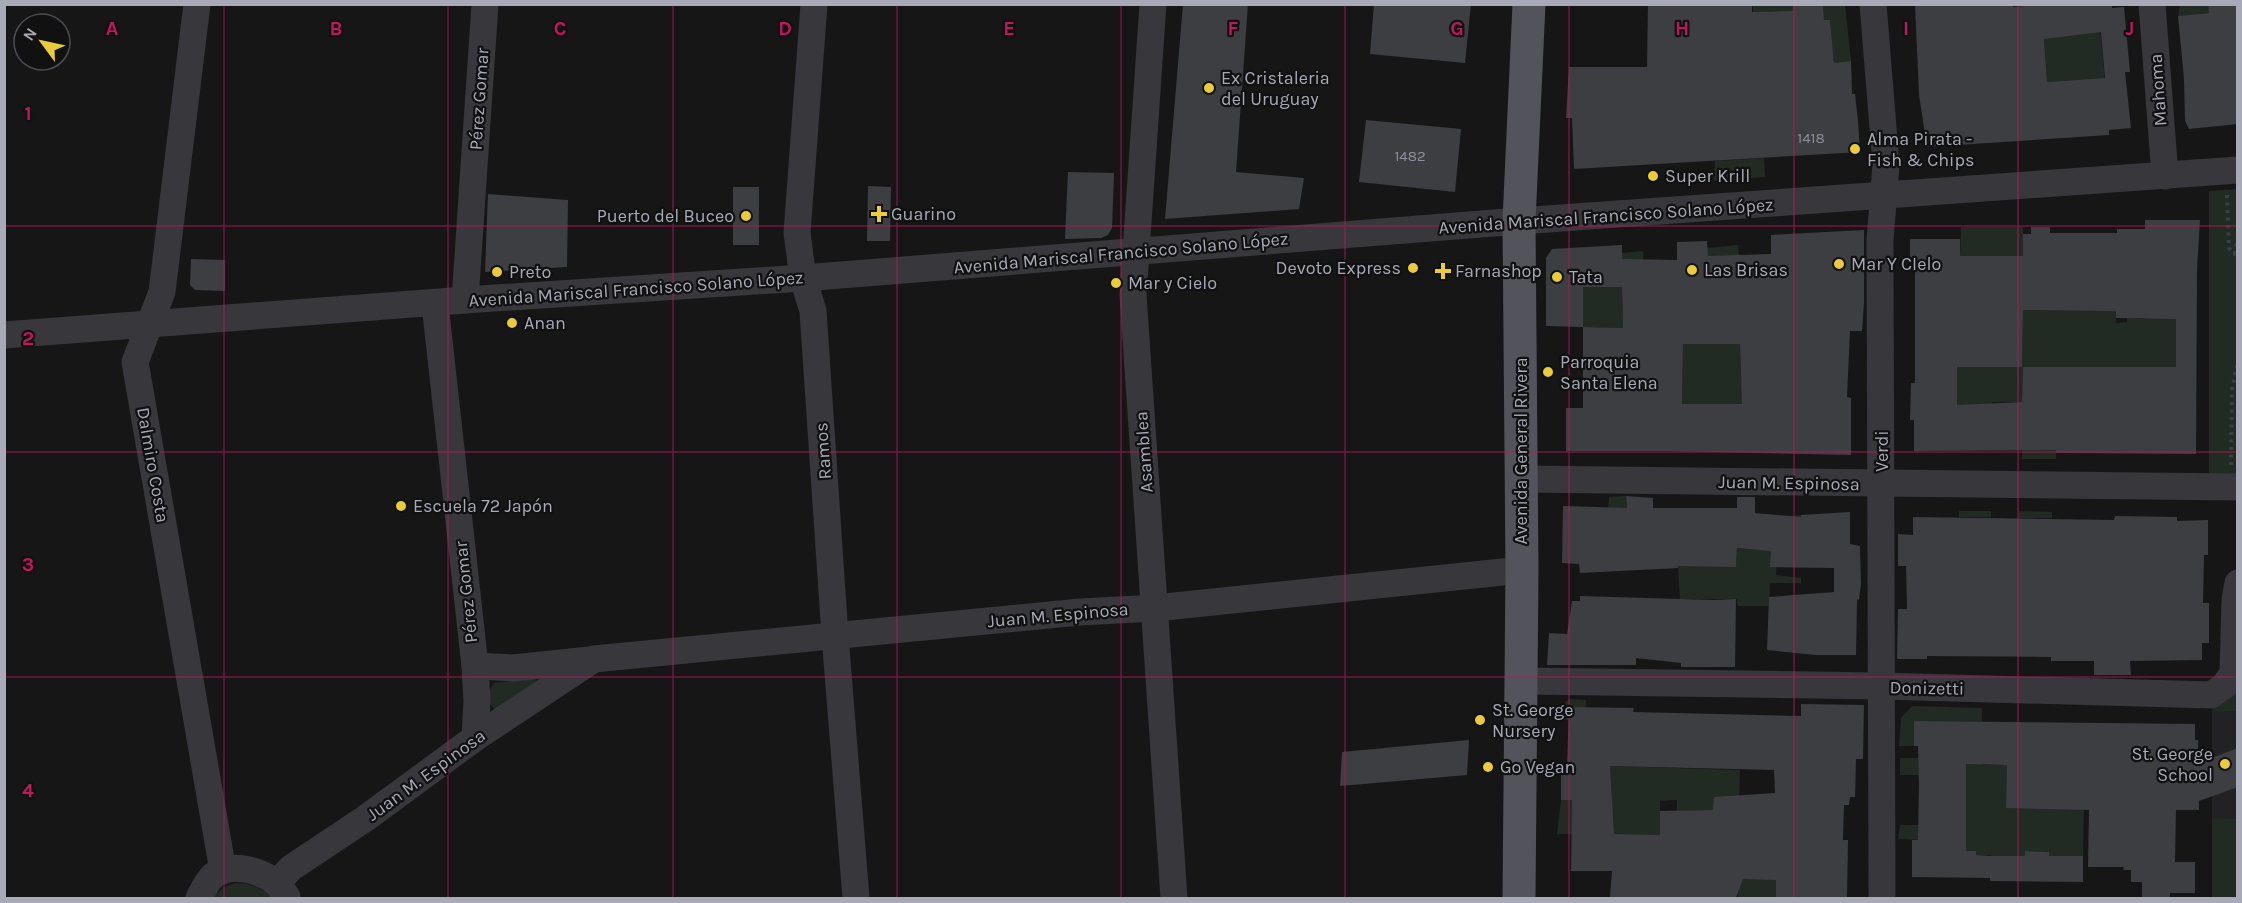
<svg xmlns="http://www.w3.org/2000/svg" width="2242" height="903" font-family="Karla,sans-serif">
<style>
.built{fill:#222224}
.green{fill:#222a24}
.building{fill:#3d3e41;fill-rule:evenodd}
.lines{fill:none;stroke-linecap:round;stroke-linejoin:round}
.path{stroke:#3d3e43;stroke-width:4;stroke-dasharray:3 4.5;stroke-linecap:butt}
.minor{stroke:#37373c;stroke-width:27}
.major{stroke:#53535b;stroke-width:33}
.grid{fill:none;stroke:#c2185b;stroke-width:1.5;stroke-opacity:0.55}
.poi-dot{fill:#e9cb3c;stroke:#111112;stroke-width:2}
.labels{text-anchor:middle;dominant-baseline:central;stroke-width:4.5;stroke-linejoin:round;paint-order:stroke}
.number-label{font-size:15px;fill:#8d8f9a}
.poi-label{font-size:18px;fill:#a8aab7;stroke:#111112;text-anchor:start}
.street-label{font-size:18px;fill:#a8aab7;stroke:#111112}
.grid-label{font-size:20px;text-anchor:middle;font-weight:bold;fill:#c2185b;stroke:#111112;stroke-width:4.5;stroke-linejoin:round;paint-order:stroke}
</style>
<rect width="100%" height="100%" fill="#161617"/>
<rect class="built" x="2212" y="711" width="25" height="187"/>
<g class="green">
<polygon points="1753,5 1793,5 1793,11 1753,12"/>
<polygon points="1823,5 1845,5 1851,61 1834,63 1830,20 1824,20"/>
<polygon points="2180,5 2208,5 2209,13 2178,16"/>
<polygon points="2099,16 2107,105 2076,80 2047,82 2043,21"/>
<polygon points="1764,158 1765,177 1714,181 1715,161"/>
<polygon points="2237,189 2237,473 2228,476 2209,478 2209,191"/>
<polygon points="1961,227 2023,227 2023,256 1960,256"/>
<polygon points="1738,245 1739,255 1708,281 1707,248"/>
<polygon points="1643,251 1644,277 1622,279 1622,253"/>
<polygon points="2023,272 2116,309 2116,323 2127,322 2127,318 2144,319 2176,286 2176,367 2023,367 2022,402 1992,402 1992,405 1943,420 1957,367 2022,367"/>
<polygon points="1583,287 1622,287 1623,328 1583,327"/>
<polygon points="1740,331 1741,378 1769,378 1770,405 1682,404 1683,346 1662,346"/>
<polygon points="2056,434 2056,459 2022,459 2022,440"/>
<polygon points="1626,496 1627,508 1616,508 1606,532 1609,497"/>
<rect x="1959" y="511" width="32" height="6"/>
<polygon points="2019,511 2052,512 2052,518 2019,518"/>
<polygon points="1801,515 1801,555 1777,556 1776,575 1801,578 1801,583 1770,583 1769,606 1738,606 1737,599 1680,599 1678,566 1736,565 1737,548 1757,550 1758,542 1786,543 1787,516"/>
<polygon points="533,678 537,681 496,711 490,704 489,691 494,683"/>
<polygon points="2237,691 2237,711 2212,711 2213,704 2227,700"/>
<polygon points="1569,699 1586,700 1586,708 1569,707 1568,720 1557,720 1557,709"/>
<polygon points="1912,706 1982,708 1982,722 1915,721 1914,746 1899,746 1901,718"/>
<polygon points="1966,748 1982,748 1982,765 2009,765 2006,808 2084,809 2083,856 2049,856 2049,852 2026,851 2025,856 2007,856 1991,859 1991,855 1976,855 1976,851 1958,851 1966,785"/>
<polygon points="1900,758 1931,758 1919,775 1900,775"/>
<polygon points="1610,766 1740,770 1739,803 1711,836 1704,810 1677,811 1677,800 1660,801 1661,835 1557,834 1561,800 1612,800"/>
<polygon points="2212,818 2237,819 2237,898 2212,898"/>
<polygon points="1900,825 1928,825 1927,840 1898,839"/>
<polygon points="1739,837 1777,880 1776,898 1738,898"/>
<path d="M235 883C250 883 262 888 273 898H212L224 887Z"/>
</g>
<g class="building">
<polygon points="1183,4 1248,4 1236,172 1304,178 1299,209 1165,219"/>
<polygon points="1374,4 1471,4 1465,63 1370,54"/>
<polygon points="1648,4 1752,4 1752,12 1793,11 1793,4 1823,4 1824,20 1830,20 1834,63 1851,61 1852,94 1855,94 1858,121 1860,152 1574,169 1572,118 1566,118 1569,67 1647,67"/>
<path d="M1915 4H2013V7L2050 4H2112V8L2124 7 2130 72H2125L2131 128 2109 130V135L1927 147 1919 95ZM2101 32 2105 78 2047 82 2044 39Z"/>
<polygon points="2208,4 2237,4 2238,124 2189,129 2185,121 2184,79 2178,16 2209,13"/>
<polygon points="1366,120 1461,129 1455,192 1359,182"/>
<polygon points="1068,172 1114,173 1112,228 1108,235 1101,238 1065,239"/>
<polygon points="868,186 891,187 890,241 867,241"/>
<rect x="733" y="187" width="26" height="58"/>
<polygon points="488,194 568,200 567,267 485,272"/>
<path d="M2145 220H2200L2197 268 2196 454 2056 453V450L1914 451V420H1910L1911 383H1915V258H1910V239H1960V256H2023V234H2031V227H2050V233H2117V229H2145ZM2023 310 2116 311V318L2176 319V367H2023L2022 402 1957 405V367H2022Z"/>
<path d="M1864 230V303L1862 331H1850L1847 397 1851 398V455L1666 451H1566V408H1583V327L1546 326V258L1552 249 1622 245V259L1677 260V242L1707 241 1708 256 1771 254V235ZM1583 287H1622L1623 328 1583 327ZM1683 344H1740L1742 404H1682Z"/>
<polygon points="191,259 225,260 225,291 195,290 190,285"/>
<polygon points="1626,496 1653,498 1653,508 1737,508 1737,497 1755,497 1755,513 1801,517 1801,515 1850,512 1850,544 1860,546 1861,584 1859,600 1857,599 1856,655 1815,655 1767,650 1769,597 1834,592 1834,568 1770,567 1771,551 1737,548 1736,567 1678,566 1678,568 1580,573 1579,564 1562,563 1563,506 1627,508"/>
<polygon points="2115,516 2177,517 2177,521 2208,520 2208,555 2204,555 2203,603 2209,603 2209,643 2202,643 2202,660 2130,661 2131,675 2094,675 2094,661 2051,661 2051,657 1927,656 1927,659 1897,659 1898,609 1907,609 1906,566 1898,566 1898,534 1913,535 1913,517 2114,520"/>
<polygon points="1580,596 1714,600 1736,599 1735,667 1681,667 1681,663 1636,658 1636,665 1547,665 1549,633 1567,634 1572,601 1580,601"/>
<path d="M1801 704 1864 705 1863 759H1856L1855 797H1850L1849 805H1844L1843 840H1848L1847 898H1776V880L1743 879 1736 898H1610L1612 871H1571L1572 800H1561V766H1567L1569 707 1634 708 1633 712 1801 716ZM1610 766 1774 770 1775 793 1714 797 1713 810 1660 811V835L1614 834Z"/>
<polygon points="1914,721 2195,724 2195,740 2198,740 2198,763 2238,748 2238,787 2199,801 2199,810 2176,810 2175,862 2195,862 2195,893 2170,893 2170,898 2142,898 2142,882 2131,882 2131,870 2123,870 2124,867 2088,867 2089,810 2006,808 2007,765 1966,764 1966,851 1976,851 1976,855 1991,856 2025,856 2025,851 2049,852 2049,856 2083,856 2083,882 1990,881 1990,878 1912,877 1912,840 1918,840 1919,784 1918,746 1914,746"/>
<polygon points="1469,740 1467,775 1340,786 1342,752"/>
</g>
<g class="lines">
<g class="path">
<polyline points="2227,195 2229,248 2238,257"/>
<polyline points="2235,254 2238,237"/>
<polyline points="2231,465 2232,389 2238,362"/>
</g>
<g class="minor">
<polyline points="197,4 162,292 135,362 223,871"/>
<polyline points="814,4 797,233 803,278 813,311 835,636 856,898"/>
<polyline points="1153,4 1133,295 1174,898"/>
<polyline points="1873,4 1886,165 1880,240 1882,898"/>
<polyline points="2152,4 2165,176"/>
<polyline points="465,300 485,4"/>
<polyline points="435,304 475,666 477,701 475,738"/>
<polyline points="4,335 465,300 803,278 1519,221 2238,170"/>
<polyline points="1521,479 2238,487"/>
<polyline points="475,666 513,668 590,660"/>
<polyline points="1521,681 1881,686 2211,695 2224,686 2233,673 2235,600 2238,583"/>
<polyline points="277,883 291,868 366,818 475,738 594,659 1080,612 1155,608 1522,570"/>
<path d="M199 898C203 890 207 881 214 875 230 862 261 870 276 883 280 886 284 893 287 897"/>
</g>
<polyline class="major" points="1519,898 1522,570 1519,221 1529,4"/>
</g>
<path class="grid" d="M224 4V898M448 4V898M673 4V898M897 4V898M1121 4V898M1345 4V898M1569 4V898M1794 4V898M2018 4V898M4 226H2238M4 452H2238M4 677H2238"/>
<g class="poi-dot">
<circle cx="1209" cy="88" r="6"/>
<circle cx="1855" cy="149" r="6"/>
<circle cx="1653" cy="176" r="6"/>
<path d="M876 205h6v6h6v6h-6v6h-6v-6h-6v-6h6z"/>
<circle cx="746" cy="216" r="6"/>
<circle cx="1839" cy="264" r="6"/>
<circle cx="1413" cy="268" r="6"/>
<circle cx="1692" cy="270" r="6"/>
<path d="M1440 262h6v6h6v6h-6v6h-6v-6h-6v-6h6z"/>
<circle cx="497" cy="272" r="6"/>
<circle cx="1557" cy="277" r="6"/>
<circle cx="1116" cy="283" r="6"/>
<circle cx="512" cy="323" r="6"/>
<circle cx="1548" cy="372" r="6"/>
<circle cx="401" cy="506" r="6"/>
<circle cx="1480" cy="720" r="6"/>
<circle cx="2225" cy="764" r="6"/>
<circle cx="1488" cy="767" r="6"/>
</g>
<g class="labels">
<g class="number-label">
<text x="1811" y="138">1418</text>
<text x="1410" y="156">1482</text>
</g>
<g class="poi-label">
<text x="1221" y="78">Ex Cristaleria<tspan x="1221" dy="21">del Uruguay</tspan></text>
<text x="1867" y="139">Alma Pirata -<tspan x="1867" dy="21">Fish &amp; Chips</tspan></text>
<text x="1665" y="176">Super Krill</text>
<text x="891" y="214">Guarino</text>
<text x="734" y="216" text-anchor="end">Puerto del Buceo</text>
<text x="1851" y="264">Mar Y CIelo</text>
<text x="1401" y="268" text-anchor="end">Devoto Express</text>
<text x="1704" y="270">Las Brisas</text>
<text x="1455" y="271">Farnashop</text>
<text x="509" y="272">Preto</text>
<text x="1569" y="277">Tata</text>
<text x="1128" y="283">Mar y Cielo</text>
<text x="524" y="323">Anan</text>
<text x="1560" y="362">Parroquia<tspan x="1560" dy="21">Santa Elena</tspan></text>
<text x="413" y="506">Escuela 72 Japón</text>
<text x="1492" y="710">St. George<tspan x="1492" dy="21">Nursery</tspan></text>
<text x="2213" y="754" text-anchor="end">St. George<tspan x="2213" dy="21">School</tspan></text>
<text x="1500" y="767">Go Vegan</text>
</g>
<g class="street-label">
<text transform="translate(2158 90) rotate(-94)">Mahoma</text>
<text transform="translate(479 99) rotate(-86)">Pérez Gomar</text>
<text transform="translate(1606 216) rotate(-4)">Avenida Mariscal Francisco Solano López</text>
<text transform="translate(1121 253) rotate(-5)">Avenida Mariscal Francisco Solano López</text>
<text transform="translate(636 289) rotate(-4)">Avenida Mariscal Francisco Solano López</text>
<text transform="translate(823 451) rotate(-94)">Ramos</text>
<text transform="translate(1521 451) rotate(-90)">Avenida General Rivera</text>
<text transform="translate(1882 451) rotate(-90)">Verdi</text>
<text transform="translate(1144 452) rotate(-94)">Asamblea</text>
<text transform="translate(153 465) rotate(80)">Dalmiro Costa</text>
<text transform="translate(1789 483) rotate(1)">Juan M. Espinosa</text>
<text transform="translate(466 592) rotate(-96)">Pérez Gomar</text>
<text transform="translate(1058 615) rotate(-5)">Juan M. Espinosa</text>
<text transform="translate(1927 688) rotate(1)">Donizetti</text>
<text transform="translate(426 775) rotate(-36)">Juan M. Espinosa</text>
</g>
</g>
<g class="grid-label">
<text x="112" y="35">A</text>
<text x="336" y="35">B</text>
<text x="560" y="35">C</text>
<text x="785" y="35">D</text>
<text x="1009" y="35">E</text>
<text x="1233" y="35">F</text>
<text x="1457" y="35">G</text>
<text x="1682" y="35">H</text>
<text x="1906" y="35">I</text>
<text x="2130" y="35">J</text>
<text x="28" y="120">1</text>
<text x="28" y="345">2</text>
<text x="28" y="571">3</text>
<text x="28" y="797">4</text>
</g>
<rect width="2242" height="903" fill="none" stroke="#a8aab7" stroke-width="12"/>
<g transform="translate(42 42) rotate(303)"><circle r="28" fill="#111112" stroke="#4d4e54" stroke-width="1.5"/>
<path d="M0-4.5L10 22L0 15L-10 22Z" fill="#e9cb3c"/>
<text y="-9" font-size="16" font-weight="bold" text-anchor="middle" fill="#a8aab7">N</text>
</g>
</svg>
